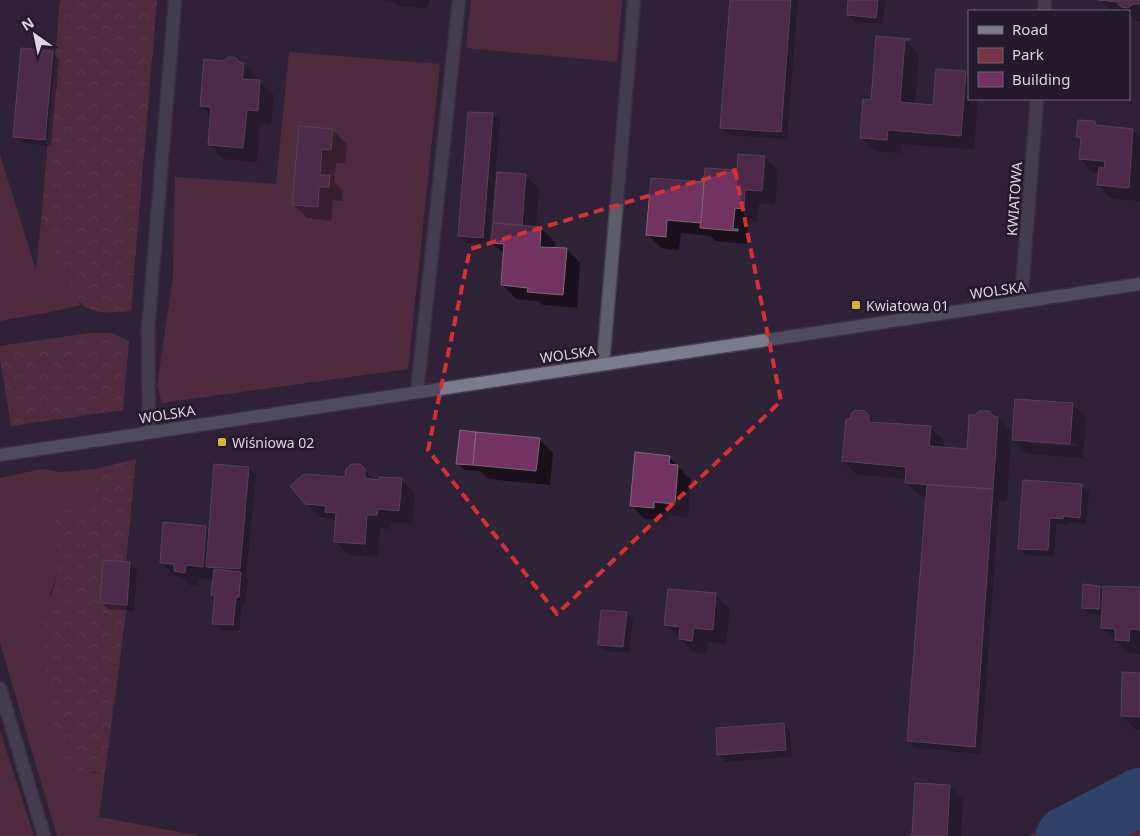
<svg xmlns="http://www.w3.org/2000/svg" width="1140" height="836" font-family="'Noto Sans',sans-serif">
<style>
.green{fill:#783644}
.forest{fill:url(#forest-crowns)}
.shadow{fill:#0007;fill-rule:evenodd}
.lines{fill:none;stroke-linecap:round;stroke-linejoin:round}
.river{stroke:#3468a2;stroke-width:58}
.building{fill:#733361;stroke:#816778}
.lane-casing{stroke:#4b3f53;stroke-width:15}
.street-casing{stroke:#4b3f53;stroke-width:15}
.secondary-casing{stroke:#4b3f53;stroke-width:15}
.lane{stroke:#5d5e6a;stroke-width:12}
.street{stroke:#5d5e6a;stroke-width:12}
.secondary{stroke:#7a7c8e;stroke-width:12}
.marked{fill:none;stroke:#d63131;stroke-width:4;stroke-dasharray:10 6;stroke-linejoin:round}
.poi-dot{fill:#d4b635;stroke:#25192d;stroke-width:2}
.labels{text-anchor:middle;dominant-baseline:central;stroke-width:5;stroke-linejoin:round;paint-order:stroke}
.street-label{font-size:14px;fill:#ddd5e3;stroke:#25192d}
.poi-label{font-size:14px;fill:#ddd5e3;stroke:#25192d;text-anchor:start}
</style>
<defs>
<pattern id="forest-crowns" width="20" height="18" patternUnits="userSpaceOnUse" patternTransform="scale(1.25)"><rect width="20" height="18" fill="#783644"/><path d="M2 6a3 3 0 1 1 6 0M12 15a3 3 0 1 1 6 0" fill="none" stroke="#8b525f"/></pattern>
</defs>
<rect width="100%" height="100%" fill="#2f2338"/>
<g class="green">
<polygon points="471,0 622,0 617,62 466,48"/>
<polygon points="289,52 440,64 408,369 162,403 157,386 173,276 175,177 276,184"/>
<polygon points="0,155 36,270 41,221 73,295 81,305 50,312 0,321"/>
<polygon points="42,469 59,472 95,469 95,492 84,503 67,509 54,537 57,555 57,573 50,594 91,773 105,773 99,817 200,836 57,836 0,643 0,478"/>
<polygon points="0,731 34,836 0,836"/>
<polygon points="1140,778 1140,836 1029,836"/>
</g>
<g class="forest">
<path d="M60 0H157L131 311C106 313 89 316 73 295L41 221Z"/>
<polygon points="90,333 111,333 129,341 123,410 11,426 0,358 0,346"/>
<polygon points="136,459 126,562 103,561 100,602 127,605 105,773 71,770 65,762 49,720 43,629 57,573 57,555 54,537 56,518 67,509 84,503 95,492 95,469"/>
</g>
<g class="shadow">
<polygon points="378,0 430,0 427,8 399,6 394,1"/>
<polygon points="731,0 798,0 787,139 728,135 721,128"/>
<polygon points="849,0 885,0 883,24 855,22 848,15"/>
<polygon points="1101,0 1140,0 1140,21 1136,21 1131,16 1129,16 1129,11 1112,11"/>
<polygon points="905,40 919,54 915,105 934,106 965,72 969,76 969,99 978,99 974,150 901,144 901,153 875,151 861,138 872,101"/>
<polygon points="52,52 59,59 51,146 22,143 15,137"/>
<path d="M224 62 243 64 257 78V81L260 82 274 95 271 125 260 124 257 162 223 159 209 145 212 116 201 106ZM242 70H245L243 85H241Z"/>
<polygon points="493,114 500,121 489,244 466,243 459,236"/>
<polygon points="1095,123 1099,127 1133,130 1140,137 1140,201 1112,199 1098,185 1099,173 1094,173 1080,159 1082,141 1078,137"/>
<polygon points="300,127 333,130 347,144 345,163 336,163 334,182 343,190 342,201 333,200 331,221 307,218 293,205"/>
<polygon points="764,157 778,171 775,205 759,203 757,222 749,221 747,244 716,241 710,236 681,233 679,250 661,248 648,235 705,183 738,172"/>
<polygon points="499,173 525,175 539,189 536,228 541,228 555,242 554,249 567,249 580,263 577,308 543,305 538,301 516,299 502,285 505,255 492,243"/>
<path d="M1072 404 1086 418 1083 458 1027 454 1011 438 1007 502H999L981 754 915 748 908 741 927 497 920 496 906 483 907 479 857 475 843 461 852 421 865 412 876 423 930 427 944 441V448L968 450 994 418H998L1014 434ZM1027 440 1076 444V446L1027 443Z"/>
<polygon points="539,439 553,453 550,485 488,479 479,470 479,471 464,470 458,463"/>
<polygon points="669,457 691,480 688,517 668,515 667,521 645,519 631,505"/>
<polygon points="360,465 375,481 401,480 415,493 412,524 391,522 390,529 380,528 378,557 349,555 335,541 337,522 333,519 320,517 306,503 346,478"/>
<polygon points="249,468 256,475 246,576 243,576 248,580 245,604 242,603 239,631 221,630 214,623 216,598 213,594 214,580 199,579 198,586 189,585 181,577 175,576 161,563 205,527 210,532"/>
<polygon points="1082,486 1089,492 1086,524 1069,522 1069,525 1056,524 1054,557 1026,555 1019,548"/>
<polygon points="104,562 130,564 137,570 134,611 108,609 101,602"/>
<polygon points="1100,587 1104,591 1140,588 1140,654 1130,654 1102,628 1103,615 1090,614 1083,608"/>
<polygon points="716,595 730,609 726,644 708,642 706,654 694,652 665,624"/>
<polygon points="626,613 633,620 629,653 606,651 599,645"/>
<polygon points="1140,674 1140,730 1136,730 1122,716"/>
<polygon points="784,725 790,732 792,757 725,762 718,755"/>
<polygon points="949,786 963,800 961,836 911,836"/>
</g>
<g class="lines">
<polyline class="river" points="1065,836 1140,797"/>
</g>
<g class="building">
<polygon points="730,0 791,0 781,132 720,128"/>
<polygon points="848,0 878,0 876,18 847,15"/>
<polygon points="1099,0 1140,0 1140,4 1133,4 1128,8 1121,7 1117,2"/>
<polygon points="876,36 911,39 910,40 905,40 900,102 933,105 936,69 966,71 961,136 888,130 887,140 860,138 863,99 871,100"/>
<polygon points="21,48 53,51 45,140 13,137"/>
<polygon points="228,57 235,57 239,62 244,63 242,79 260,80 258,111 247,110 243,148 208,145 211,107 200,106 204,59 223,61"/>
<polygon points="468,112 493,113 483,238 458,236"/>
<polygon points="1078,120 1095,121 1095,125 1133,129 1129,188 1097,185 1099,167 1104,168 1105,161 1079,159 1081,138 1076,137"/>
<polygon points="299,126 333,129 331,150 322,149 320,175 330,175 329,187 319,187 318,207 292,205"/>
<polygon points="738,154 765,156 762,191 745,190 744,209 735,208 733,229 738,229 738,231 700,228 705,168 737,170"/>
<polygon points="497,172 526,174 522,225 493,223"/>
<polygon points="651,178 704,182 701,223 667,220 666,237 646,235"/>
<polygon points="493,223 541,227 540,247 567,248 563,295 527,292 528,288 501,285 504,244 491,243"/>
<polygon points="1015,399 1073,403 1070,444 1012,440"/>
<polygon points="855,410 865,411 869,416 869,422 931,426 929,446 967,449 969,415 975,415 979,411 989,411 993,416 998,417 993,489 905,483 906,467 842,461 846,419 851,419 851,414"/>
<polygon points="460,430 476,432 473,465 456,464"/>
<polygon points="476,432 540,438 536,471 473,465"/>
<polygon points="635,452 670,456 669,464 678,465 675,504 654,502 654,508 630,506"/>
<polygon points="214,464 249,467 240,569 206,567"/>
<polygon points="351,464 360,464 365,469 365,478 379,480 379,477 402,478 399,511 378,509 377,515 367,515 365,544 334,542 336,513 325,512 326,506 305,504 290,486 304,474 345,477 346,469"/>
<polygon points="1023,480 1082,484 1080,518 1063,516 1063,519 1050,518 1048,550 1018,549"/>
<polygon points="927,485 993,489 975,747 907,741"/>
<polygon points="163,522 206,526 203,567 186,565 185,573 174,571 174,564 160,563"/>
<polygon points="103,560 130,562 127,605 100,603"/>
<polygon points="214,569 241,572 239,597 236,597 233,625 212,624 215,595 211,595"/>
<polygon points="1083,584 1100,586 1099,609 1082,608"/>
<polygon points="1103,586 1140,587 1140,630 1130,629 1129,641 1115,640 1115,629 1101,628"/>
<polygon points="668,589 716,593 713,630 694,628 692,641 679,639 680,627 664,625"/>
<polygon points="601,610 627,612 623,647 598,645"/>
<polygon points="1122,672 1140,673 1140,717 1121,716"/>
<polygon points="784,723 786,750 717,755 716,728"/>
<polygon points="915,783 950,785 947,836 908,836 912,834"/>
</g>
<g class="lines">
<g class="lane-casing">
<g id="lane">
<polyline points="603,364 634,0"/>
<polyline points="417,392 459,0"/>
<polyline points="149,432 148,330 175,0"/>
</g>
</g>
<g class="street-casing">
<g id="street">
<polyline points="1044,11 1045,0"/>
<polyline points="1021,302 1037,99"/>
<polyline points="0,688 44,836"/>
</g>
</g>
<g class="secondary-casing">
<polyline id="secondary" points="0,455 1140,284"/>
</g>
<use href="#lane" class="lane"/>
<use href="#street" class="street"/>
<use href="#secondary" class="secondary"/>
</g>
<path d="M0 0H1140V836H0ZM735 170 781 401 557 614 428 450 470 249Z" fill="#2f2338" fill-opacity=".55" fill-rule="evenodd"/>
<path class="marked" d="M735 170 781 401 557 614 428 450 470 249Z"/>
<g class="poi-dot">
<rect x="851" y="300" width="10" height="10" rx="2.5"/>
<rect x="217" y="437" width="10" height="10" rx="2.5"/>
</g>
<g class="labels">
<g class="street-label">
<text transform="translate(1014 199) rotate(-86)">KWIATOWA</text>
<text transform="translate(998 290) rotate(-8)">WOLSKA</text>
<text transform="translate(568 354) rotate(-8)">WOLSKA</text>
<text transform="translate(167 414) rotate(-9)">WOLSKA</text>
</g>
<g class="poi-label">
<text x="866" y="305">Kwiatowa 01</text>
<text x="232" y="442">Wiśniowa 02</text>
</g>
</g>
<rect x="968" y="10" width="162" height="90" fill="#25192d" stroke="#6f6476"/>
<rect x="978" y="26" width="25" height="8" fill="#7a7c8e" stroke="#6f6476"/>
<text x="1012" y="35" font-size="15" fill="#ddd5e3">Road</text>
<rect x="978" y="48" width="25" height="15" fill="#783644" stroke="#6f6476"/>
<text x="1012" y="60" font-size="15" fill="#ddd5e3">Park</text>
<rect x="978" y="72" width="25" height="15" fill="#733361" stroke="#6f6476"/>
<text x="1012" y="85" font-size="15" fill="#ddd5e3">Building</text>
<g transform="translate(35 35) rotate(327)" stroke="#25192d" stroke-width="4" paint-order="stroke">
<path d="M0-4L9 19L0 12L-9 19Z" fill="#ddd5e3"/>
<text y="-8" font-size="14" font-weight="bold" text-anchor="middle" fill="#ddd5e3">N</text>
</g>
</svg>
